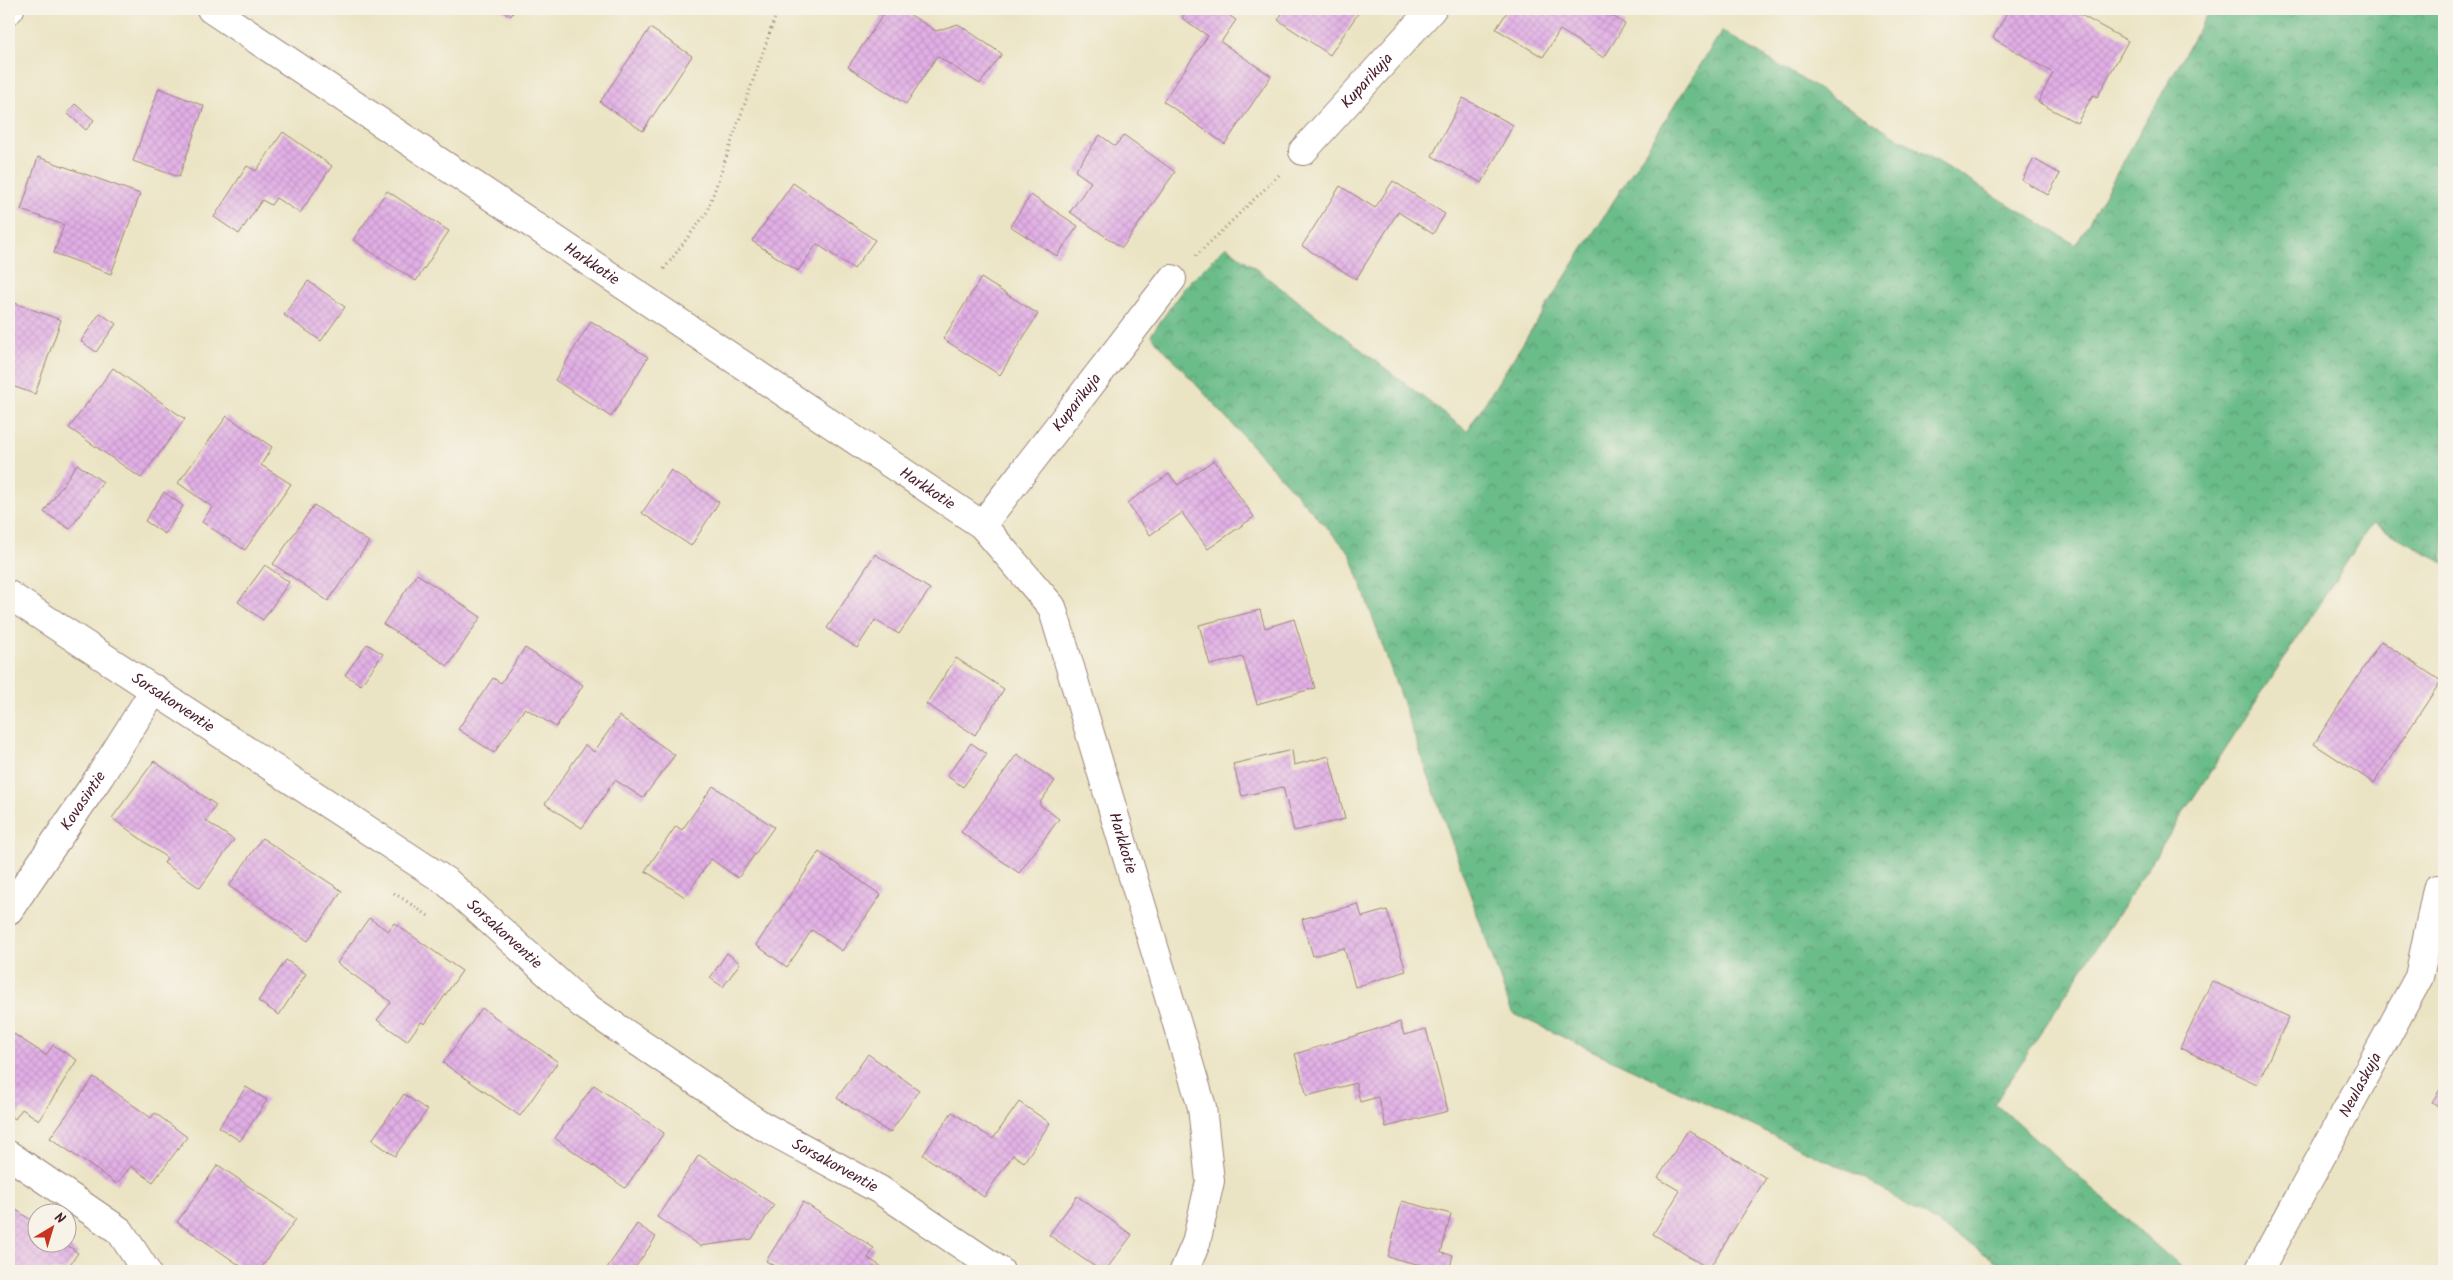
<svg xmlns="http://www.w3.org/2000/svg" width="2453" height="1280" font-family="Kalam,sans-serif">
<style>
.forest{fill:url(#forest-crowns);stroke:#5a6e5a}
.building{fill:url(#building-cross-hatch)}
.lines{fill:none;stroke-linecap:round;stroke-linejoin:round}
.minor-casing{stroke:#9a8278;stroke-width:30}
.path{stroke:#9a8278;stroke-width:3;stroke-dasharray:1 4;stroke-linecap:butt}
.minor{stroke:#fff;stroke-width:28}
.labels{text-anchor:middle;dominant-baseline:central;stroke-width:4.5;stroke-linejoin:round;paint-order:stroke}
.street-label{font-size:16px;fill:#4a1f2b;stroke:#f7f3e8}
</style>
<defs>
<pattern id="forest-crowns" width="20" height="18" patternUnits="userSpaceOnUse" patternTransform="scale(1.25)"><rect width="20" height="18" fill="#6bbc89"/><path d="M2 6a3 3 0 1 1 6 0M12 15a3 3 0 1 1 6 0" fill="none" stroke="#5a9870"/></pattern>
<pattern id="building-cross-hatch" width="8" height="8" patternUnits="userSpaceOnUse" patternTransform="scale(1.25)"><rect width="8" height="8" fill="#e1afe6"/><path d="M0 0l8 8M0 8l8-8" fill="none" stroke="#c396c5"/></pattern>
</defs>
<rect width="100%" height="100%" fill="#f7f3e8"/>
<filter id="ink" filterUnits="userSpaceOnUse"><feTurbulence type="fractalNoise" baseFrequency=".02" numOctaves="2"/><feDisplacementMap in="SourceGraphic" scale="10" xChannelSelector="R" yChannelSelector="G"/><feConvolveMatrix kernelMatrix="1 2 1 2 8 2 1 2 1" color-interpolation-filters="sRGB"/></filter>
<filter id="wash" filterUnits="userSpaceOnUse"><feTurbulence type="fractalNoise" baseFrequency=".0096" numOctaves="4" result="noise"/><feDisplacementMap in="SourceGraphic" scale="20" xChannelSelector="R" yChannelSelector="G"/><feGaussianBlur stdDeviation="1.12" result="paint"/><feColorMatrix in="noise" values="0 0 0 0 0 0 0 0 0 0 0 0 0 0 0 0 0 1.4 0 .05"/><feComposite in="paint" operator="in"/></filter>
<g filter="url(#wash)">
<rect width="100%" height="100%" fill="#ebe4c4"/>
<polygon class="forest" points="2210,9 2444,9 2444,563 2372,523 1995,1103 2185,1271 2012,1271 1866,1179 1512,1013 1350,553 1151,335 1184,288 1226,246 1467,431 1722,31 2076,245"/>
<g id="blocks">
<g class="building">
<polygon points="500,9 515,9 511,16"/>
<polygon points="887,9 901,9 936,31 958,24 1002,54 980,84 937,56 906,104 848,67"/>
<polygon points="1188,9 1219,9 1236,20 1221,42 1271,76 1225,144 1163,101 1208,36 1182,18"/>
<polygon points="1285,9 1361,9 1330,55 1278,20"/>
<polygon points="1509,9 1601,9 1625,24 1604,58 1560,30 1543,57 1496,29"/>
<polygon points="2009,9 2070,9 2128,41 2097,97 2093,95 2077,123 2038,102 2053,73 1993,38"/>
<polygon points="650,28 692,56 643,131 600,102"/>
<polygon points="159,88 204,106 179,177 133,161"/>
<polygon points="1463,98 1513,125 1482,183 1432,156"/>
<polygon points="75,104 94,120 86,130 67,113"/>
<polygon points="283,132 332,166 300,213 276,198 271,205 262,200 239,234 214,217 247,166 256,171"/>
<polygon points="1100,135 1115,146 1124,135 1175,172 1122,248 1070,212 1091,182 1075,171"/>
<polygon points="38,157 140,194 111,274 54,253 64,225 21,210"/>
<polygon points="2034,159 2060,174 2048,195 2022,180"/>
<polygon points="1393,181 1445,214 1433,234 1398,212 1356,279 1302,246 1340,186 1375,208"/>
<polygon points="793,183 875,240 854,269 817,244 798,271 752,241"/>
<polygon points="387,191 449,231 416,281 353,240"/>
<polygon points="1031,195 1078,226 1057,256 1010,226"/>
<polygon points="981,278 1038,314 1000,375 943,339"/>
<polygon points="308,281 345,307 321,341 284,315"/>
<polygon points="9,301 61,320 35,394 9,385"/>
<polygon points="100,313 116,324 96,352 81,341"/>
<polygon points="591,321 648,357 611,417 555,380"/>
<polygon points="113,368 185,419 141,478 69,428"/>
<polygon points="227,416 272,447 261,465 291,484 245,550 202,522 212,507 178,483"/>
<polygon points="1214,460 1254,517 1208,549 1182,513 1150,535 1127,503 1169,474 1178,485"/>
<polygon points="77,464 103,482 70,529 44,512"/>
<polygon points="671,470 719,502 691,546 642,513"/>
<polygon points="164,492 183,506 165,534 145,521"/>
<polygon points="314,505 369,542 328,601 273,564"/>
<polygon points="875,554 930,589 899,634 875,620 857,648 827,628"/>
<polygon points="265,565 289,582 263,620 238,602"/>
<polygon points="417,574 481,617 448,666 383,624"/>
<polygon points="1260,610 1265,628 1294,619 1315,688 1257,704 1243,657 1210,665 1199,625"/>
<polygon points="2381,641 2441,681 2374,783 2314,744"/>
<polygon points="367,644 383,654 361,685 345,675"/>
<polygon points="525,648 583,685 556,727 525,708 494,753 458,729 493,678 501,683"/>
<polygon points="956,658 1004,689 975,735 926,704"/>
<polygon points="619,716 675,755 643,798 615,780 582,828 545,804 585,745 594,752"/>
<polygon points="971,743 987,754 963,787 947,776"/>
<polygon points="1292,750 1294,765 1329,756 1345,819 1294,831 1283,787 1242,796 1233,764"/>
<polygon points="1017,754 1055,781 1039,804 1059,819 1019,873 961,832"/>
<polygon points="154,761 216,805 206,821 234,840 200,888 164,863 167,858 112,818"/>
<polygon points="713,786 774,827 738,878 711,859 685,897 645,871 676,826 682,830"/>
<polygon points="262,838 342,891 308,941 229,886"/>
<polygon points="819,852 881,895 842,951 812,930 787,967 756,945"/>
<polygon points="1358,904 1362,917 1387,910 1406,971 1355,987 1344,948 1313,956 1302,919"/>
<polygon points="369,918 388,931 394,923 462,971 425,1024 421,1022 407,1041 377,1020 391,1002 337,963"/>
<polygon points="727,953 740,963 723,987 710,978"/>
<polygon points="286,960 306,974 279,1015 258,1001"/>
<polygon points="2212,981 2289,1017 2257,1084 2180,1048"/>
<polygon points="482,1008 558,1062 520,1116 443,1063"/>
<polygon points="1400,1022 1404,1035 1426,1029 1448,1111 1386,1127 1378,1097 1360,1102 1356,1083 1307,1096 1295,1054"/>
<polygon points="9,1031 46,1055 53,1045 77,1060 39,1120 22,1109 15,1119 9,1115"/>
<polygon points="868,1054 919,1090 890,1133 837,1098"/>
<polygon points="94,1077 151,1118 155,1113 187,1137 153,1182 131,1166 117,1184 50,1138"/>
<polygon points="2444,1083 2444,1110 2432,1102"/>
<polygon points="594,1085 664,1133 625,1188 555,1138"/>
<polygon points="246,1087 267,1100 240,1141 219,1127"/>
<polygon points="404,1094 427,1110 395,1156 372,1140"/>
<polygon points="1019,1102 1050,1123 1024,1162 1013,1155 984,1197 923,1155 952,1112 993,1139"/>
<polygon points="1688,1130 1766,1178 1709,1269 1653,1234 1680,1191 1658,1178"/>
<polygon points="699,1155 774,1205 752,1239 700,1246 657,1217"/>
<polygon points="218,1165 296,1219 259,1271 248,1271 177,1222"/>
<polygon points="1077,1196 1132,1235 1105,1271 1101,1271 1049,1235"/>
<polygon points="1402,1201 1451,1214 1441,1253 1453,1255 1449,1271 1419,1271 1421,1265 1388,1257"/>
<polygon points="803,1202 874,1248 868,1258 888,1271 782,1271 766,1261"/>
<polygon points="9,1205 38,1225 38,1242 63,1242 78,1253 65,1271 9,1271"/>
<polygon points="637,1224 656,1237 633,1271 612,1271 607,1268"/>
</g>
</g>
</g>
<g filter="url(#ink)">
<use href="#blocks" fill-opacity="0" stroke="#9a8278" stroke-width="1"/>
<g class="lines">
<g class="minor-casing">
<g id="minor">
<path id="s1" d="M211 9 982 525 1052 607 1202 1107 1210 1181 1196 1243 1184 1271"/>
<polyline points="9,10 10,9"/>
<path id="s2" d="M1303 151 1432 9"/>
<path id="s3" d="M982 525 1172 279"/>
<path id="s4" d="M9 595 447 882 582 1004 761 1125 880 1190 1000 1271"/>
<path id="s5" d="M9 910 100 776 155 689"/>
<polyline points="9,1155 120,1231 146,1271"/>
<path id="s6" d="M2259 1271 2419 977 2437 889"/>
</g>
</g>
<g class="path">
<polyline points="1196,256 1279,175"/>
<polyline points="664,269 707,212 778,9"/>
<polyline points="394,893 430,917"/>
</g>
<use href="#minor" class="minor"/>
</g>
</g>
<g class="labels">
<g class="street-label">
<text stroke="none"><textPath href="#s2" startOffset="95">Kuparikuja</textPath></text>
<text stroke="none"><textPath href="#s1" startOffset="458">Harkkotie</textPath></text>
<text stroke="none"><textPath href="#s3" startOffset="155">Kuparikuja</textPath></text>
<text stroke="none"><textPath href="#s1" startOffset="862">Harkkotie</textPath></text>
<text stroke="none"><textPath href="#s4" startOffset="196">Sorsakorventie</textPath></text>
<text stroke="none"><textPath href="#s5" startOffset="132">Kovasintie</textPath></text>
<text stroke="none"><textPath href="#s1" startOffset="1282">Harkkotie</textPath></text>
<text stroke="none"><textPath href="#s4" startOffset="601">Sorsakorventie</textPath></text>
<text stroke="none"><textPath href="#s6" startOffset="212">Neulaskuja</textPath></text>
<text stroke="none"><textPath href="#s4" startOffset="1006">Sorsakorventie</textPath></text>
</g>
</g>
<rect width="2453" height="1280" fill="none" stroke="#f7f3e8" stroke-width="30"/>
<g transform="translate(52 1228) rotate(38)"><circle r="24" fill="#f7f3e8" stroke="#b29e9c"/>
<path d="M0-4L9 19L0 12L-9 19Z" fill="#c8321e"/>
<text y="-8" font-size="14" font-weight="bold" text-anchor="middle" fill="#4a1f2b">N</text>
</g>
</svg>
